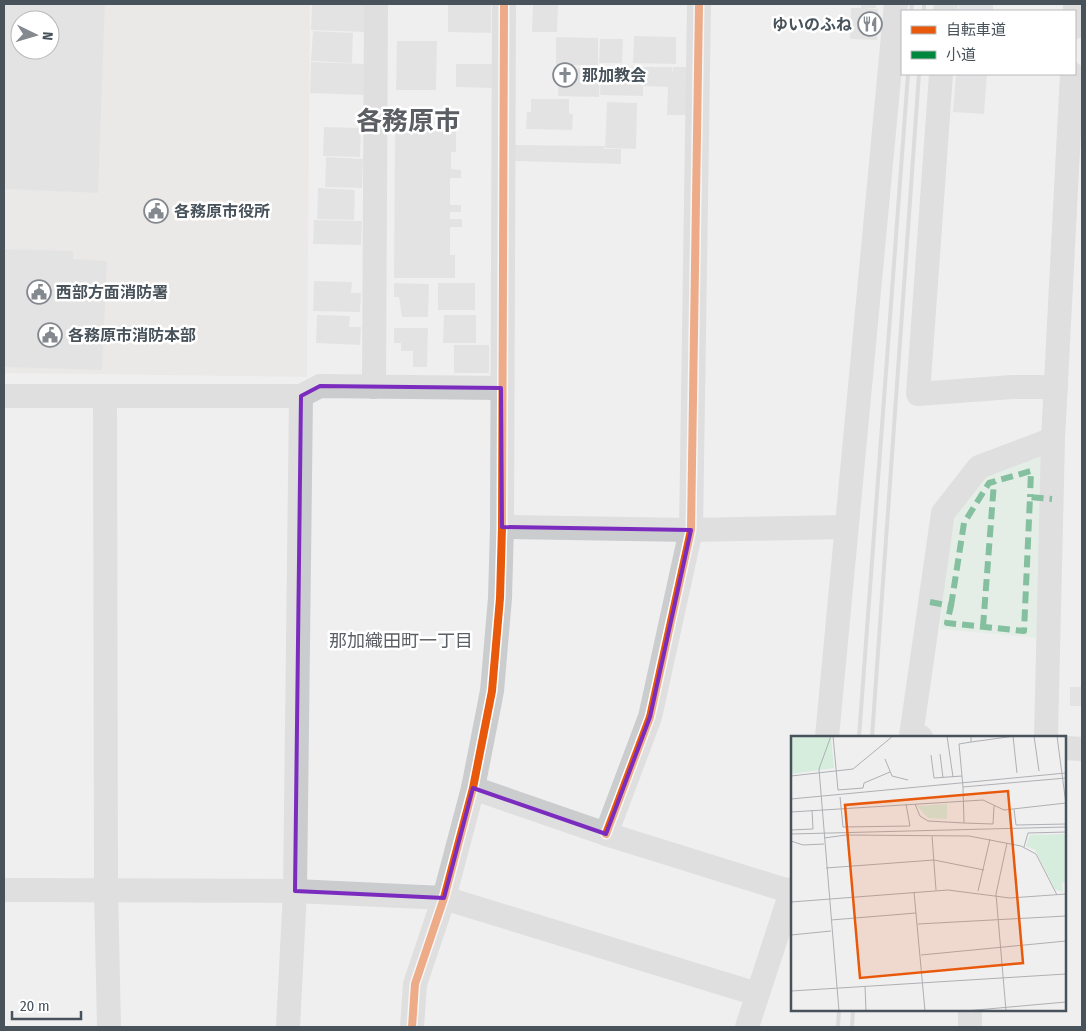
<svg xmlns="http://www.w3.org/2000/svg" width="1086" height="1031" font-family="'Fira Sans Condensed','Noto Sans JP',sans-serif">
<style>
.commercial{fill:#e5e2de;fill-rule:evenodd}
.green{fill:#d6edde}
.building{fill:#d6d6d8;fill-rule:evenodd}
.lines{fill:none;stroke-linecap:round;stroke-linejoin:round}
.minor{stroke:#caccce;stroke-width:24}
.rail{stroke:#c5c6c8;stroke-width:4}
.quiet{stroke:#00873e;stroke-width:6;stroke-dasharray:12 6;stroke-linecap:butt}
.cycleway-casing{stroke:#fff;stroke-width:11}
.cycleway{stroke:#e8590c;stroke-width:8}
.marked{fill:none;stroke:#7b2cbf;stroke-width:4;stroke-linejoin:round}
.labels{text-anchor:middle;dominant-baseline:central;stroke-width:5;stroke-linejoin:round;paint-order:stroke}
.poi-label{font-size:16px;font-weight:bold;fill:#48525b;stroke:#fff;text-anchor:start}
.neighbourhood-label{font-size:18px;fill:#5b5f63;stroke:#fff}
.town-label{font-size:26px;font-weight:bold;fill:#5b5f63;stroke:#fff}
.inset-road{fill:none;stroke:#adb0b4;stroke-width:1}
.view{fill:#e8590c;fill-opacity:0.15;stroke:#e8590c;stroke-width:2.5}
.inset-edge{fill:none;stroke:#48525b;stroke-width:2.5}
</style>
<rect width="100%" height="100%" fill="#f0efef"/>
<path class="commercial" d="M4 4H310L307 377 4 373ZM20 20H50V50H20Z"/>
<polygon class="green" points="1043,454 1037,638 940,629 947,558 956,515 986,475"/>
<g class="building">
<path d="M4 4H105L98 193 4 189ZM20 20H50V50H20Z"/>
<polygon points="312,4 367,4 366,32 311,30"/>
<polygon points="448,4 491,4 491,33 448,32"/>
<polygon points="533,4 558,4 557,32 532,32"/>
<polygon points="861,4 876,4 876,8 865,8 878,9 877,40 850,39 851,8 861,8"/>
<polygon points="959,4 993,4 993,11 958,11"/>
<polygon points="313,31 353,33 352,63 311,61"/>
<polygon points="634,36 676,37 676,64 633,63"/>
<polygon points="556,37 598,38 598,65 556,65"/>
<polygon points="600,39 623,39 622,63 599,63"/>
<polygon points="397,41 437,41 436,90 396,90"/>
<polygon points="311,62 366,64 365,95 310,93"/>
<polygon points="456,64 492,64 492,88 456,87"/>
<polygon points="601,67 672,67 672,74 673,67 688,67 687,115 667,115 668,87 643,86 643,96 600,95"/>
<polygon points="559,68 600,69 599,97 558,96"/>
<polygon points="956,74 987,74 984,114 953,112"/>
<polygon points="531,99 569,99 569,114 573,114 572,130 526,129 527,112 531,112"/>
<polygon points="607,102 637,103 636,149 605,148"/>
<polygon points="324,127 361,128 360,157 323,156"/>
<polygon points="395,130 456,130 456,152 451,152 451,169 461,170 461,178 450,178 450,205 461,205 461,212 450,212 450,219 462,219 462,227 450,227 450,255 455,255 455,278 394,278"/>
<polygon points="514,145 605,146 604,149 621,149 621,164 514,161"/>
<polygon points="326,157 363,159 362,188 325,187"/>
<polygon points="318,188 355,190 354,220 317,219"/>
<polygon points="314,220 362,221 361,245 313,244"/>
<polygon points="5,249 73,251 73,259 107,261 102,370 4,367"/>
<polygon points="314,281 352,282 351,293 361,293 360,312 313,311"/>
<polygon points="394,283 429,284 428,317 402,317 399,297 394,297"/>
<rect x="438" y="283" width="37" height="27"/>
<polygon points="317,315 350,316 349,327 361,327 360,345 316,343"/>
<polygon points="444,315 476,315 476,343 443,343"/>
<polygon points="394,328 428,328 427,367 413,367 413,351 401,351 401,343 394,343"/>
<rect x="454" y="345" width="35" height="28"/>
<rect x="1070" y="687" width="12" height="19"/>
</g>
<g class="lines">
<g class="minor">
<polyline points="1075,4 1075,27"/>
<polyline points="945,11 946,4"/>
<polyline points="941,74 918,394 1012,387 1056,387"/>
<polyline points="374,387 376,4"/>
<polyline points="4,396 301,396 320,386 501,388"/>
<polyline points="105,396 106,889 109,1027"/>
<polyline points="502,527 691,530 846,527"/>
<polyline points="827,737 896,4"/>
<polyline points="921,737 911,736 943,513 979,467 1053,439"/>
<polyline points="1046,737 1053,439 1072,74"/>
<polyline points="1065,748 1082,749"/>
<polyline points="473,788 606,834 792,892"/>
<polyline points="606,834 650,717 691,530 699,4"/>
<polyline points="4,890 295,891 444,898 757,994"/>
<polyline points="970,1010 970,1027"/>
<polyline points="288,1027 295,891 301,396"/>
<polyline points="412,1027 415,984 444,898 473,788 492,691 500,598 502,527 504,4"/>
<polyline points="747,1027 792,889"/>
</g>
<g class="rail">
<polyline points="911,11 912,4"/>
<polyline points="924,11 924,4"/>
<polyline points="859,737 908,74"/>
<polyline points="872,737 919,74"/>
<polyline points="838,1027 839,1010"/>
<polyline points="852,1027 853,1010"/>
</g>
<g class="quiet">
<polyline points="930,602 951,606 947,623 1024,631 1030,497 1052,499"/>
<polyline points="951,606 964,523 989,483 1031,471 1030,497"/>
<polyline points="983,627 994,482"/>
</g>
<g class="cycleway-casing">
<g id="cycleway">
<polyline points="606,834 650,717 691,530 699,4"/>
<polyline points="412,1027 415,984 444,898 473,788 492,691 500,598 502,527 504,4"/>
</g>
</g>
<use href="#cycleway" class="cycleway"/>
</g>
<path d="M0 0H1086V1031H0ZM320 386 501 388 502 527 691 530 650 717 606 834 473 788 444 898 295 891 301 396Z" fill="#f0efef" fill-opacity=".55" fill-rule="evenodd"/>
<path class="marked" d="M320 386 501 388 502 527 691 530 650 717 606 834 473 788 444 898 295 891 301 396Z"/>
<defs>
<g id="restaurant-ring" transform="scale(1.25)"><circle r="9.5" fill="#fff" stroke="#83898f" stroke-width="1.5"/><path d="M-5-6h1v4h1v-4h1v4h1v-4h1v5L-1.5 .5V6h-2V.5L-5-1ZM5-6V6H3V1.5H1.5Q1.5-4 5-6Z" fill="#83898f"/></g>
<g id="church-ring" transform="scale(1.25)"><circle r="9.5" fill="#fff" stroke="#83898f" stroke-width="1.5"/><path d="M-1.2-6h2.4v3.5h3.3v2.4h-3.3V6h-2.4V-.1h-3.3v-2.4h3.3Z" fill="#83898f"/></g>
<g id="civic-ring" transform="scale(1.25)"><circle r="9.5" fill="#fff" stroke="#83898f" stroke-width="1.5"/><path d="M-.6-6.5H3V-4.5H.6V-3L4-1V1h2V6H-6V1h2V-1L-.6-3ZM-1.2 2.5V6h2.4V2.5Z" fill="#83898f"/></g>
</defs>
<g fill-rule="evenodd">
<use href="#restaurant-ring" x="870" y="24"/>
<use href="#church-ring" x="565" y="75"/>
<use href="#civic-ring" x="156" y="211"/>
<use href="#civic-ring" x="39" y="292"/>
<use href="#civic-ring" x="50" y="335"/>
</g>
<g class="labels">
<g class="poi-label">
<text x="852" y="24" text-anchor="end">ゆいのふね</text>
<text x="582" y="75">那加教会</text>
<text x="174" y="211">各務原市役所</text>
<text x="56" y="292">西部方面消防署</text>
<text x="68" y="335">各務原市消防本部</text>
</g>
<g class="neighbourhood-label">
<text x="401" y="641">那加織田町一丁目</text>
</g>
<g class="town-label">
<text x="408" y="121">各務原市</text>
</g>
</g>
<g transform="translate(791 736)">
<rect width="275" height="275" fill="#f0efef"/>
<path d="M0 0H40L43 32 0 38ZM156 68V83L137 82 126 70ZM275 98V146L271 147 272 156 264 153 244 114 235 110 239 99Z" fill="#d6edde"/>
<path class="inset-road" d="M40 0 28 33 48 275M42 0 47 54 72 52 73 47 99 36M156 0 162 41M180 0V6L224 0M222 0 226 37M243 0 248 35M266 0 275 68M149 18 152 42M140 19 143 42 171 40M94 23 101 40 117 44M0 40 62 33 102 0M172 51 168 8 180 6M49 61 52 91 119 90 115 68M0 63 275 37M124 68 129 80 137 85 173 87 172 51 275 42M223 73 225 89 275 88M0 76 192 64 213 74 275 67M173 87 202 88 203 70M0 94 22 93 21 74M0 98 275 91M141 100 145 154M33 102 55 99 178 100 230 110 245 118 266 159M0 105 12 109 33 108M233 111 237 97 275 96M35 132 143 124 193 134M187 155 199 103M123 156 134 275M0 166 157 154 219 162 275 158M40 184 125 177M127 188 275 180M0 199 40 195M130 219 275 205M74 250 75 275M0 255 275 238M174 275 275 266M215 275 205 158 216 107"/>
<path class="view" d="M217 55 232 227 69 242 54 69Z"/>
<rect width="275" height="275" class="inset-edge"/>
</g>
<rect width="1086" height="1031" fill="none" stroke="#48525b" stroke-width="10"/>
<rect x="901" y="10" width="175" height="65" fill="#ffffff" stroke="#b6babd"/>
<rect x="911" y="26" width="25" height="8" fill="#e8590c" stroke="#b6babd"/>
<text x="946" y="35" font-size="15" fill="#48525b">自転車道</text>
<rect x="911" y="51" width="25" height="8" fill="#00873e" stroke="#b6babd"/>
<text x="946" y="60" font-size="15" fill="#48525b">小道</text>
<g transform="translate(35 35) rotate(95)"><circle r="24" fill="#ffffff" stroke="#b6babd"/>
<path d="M0-4L9 19L0 12L-9 19Z" fill="#83898f"/>
<text y="-8" font-size="14" font-weight="bold" text-anchor="middle" fill="#48525b">N</text>
</g>
<path d="M12 1011v8h69v-8" fill="none" stroke="#48525b" stroke-width="2.5"/>
<text x="20" y="1011" font-size="15" fill="#48525b" stroke="#ffffff" stroke-width="4" paint-order="stroke">20 m</text>
</svg>
